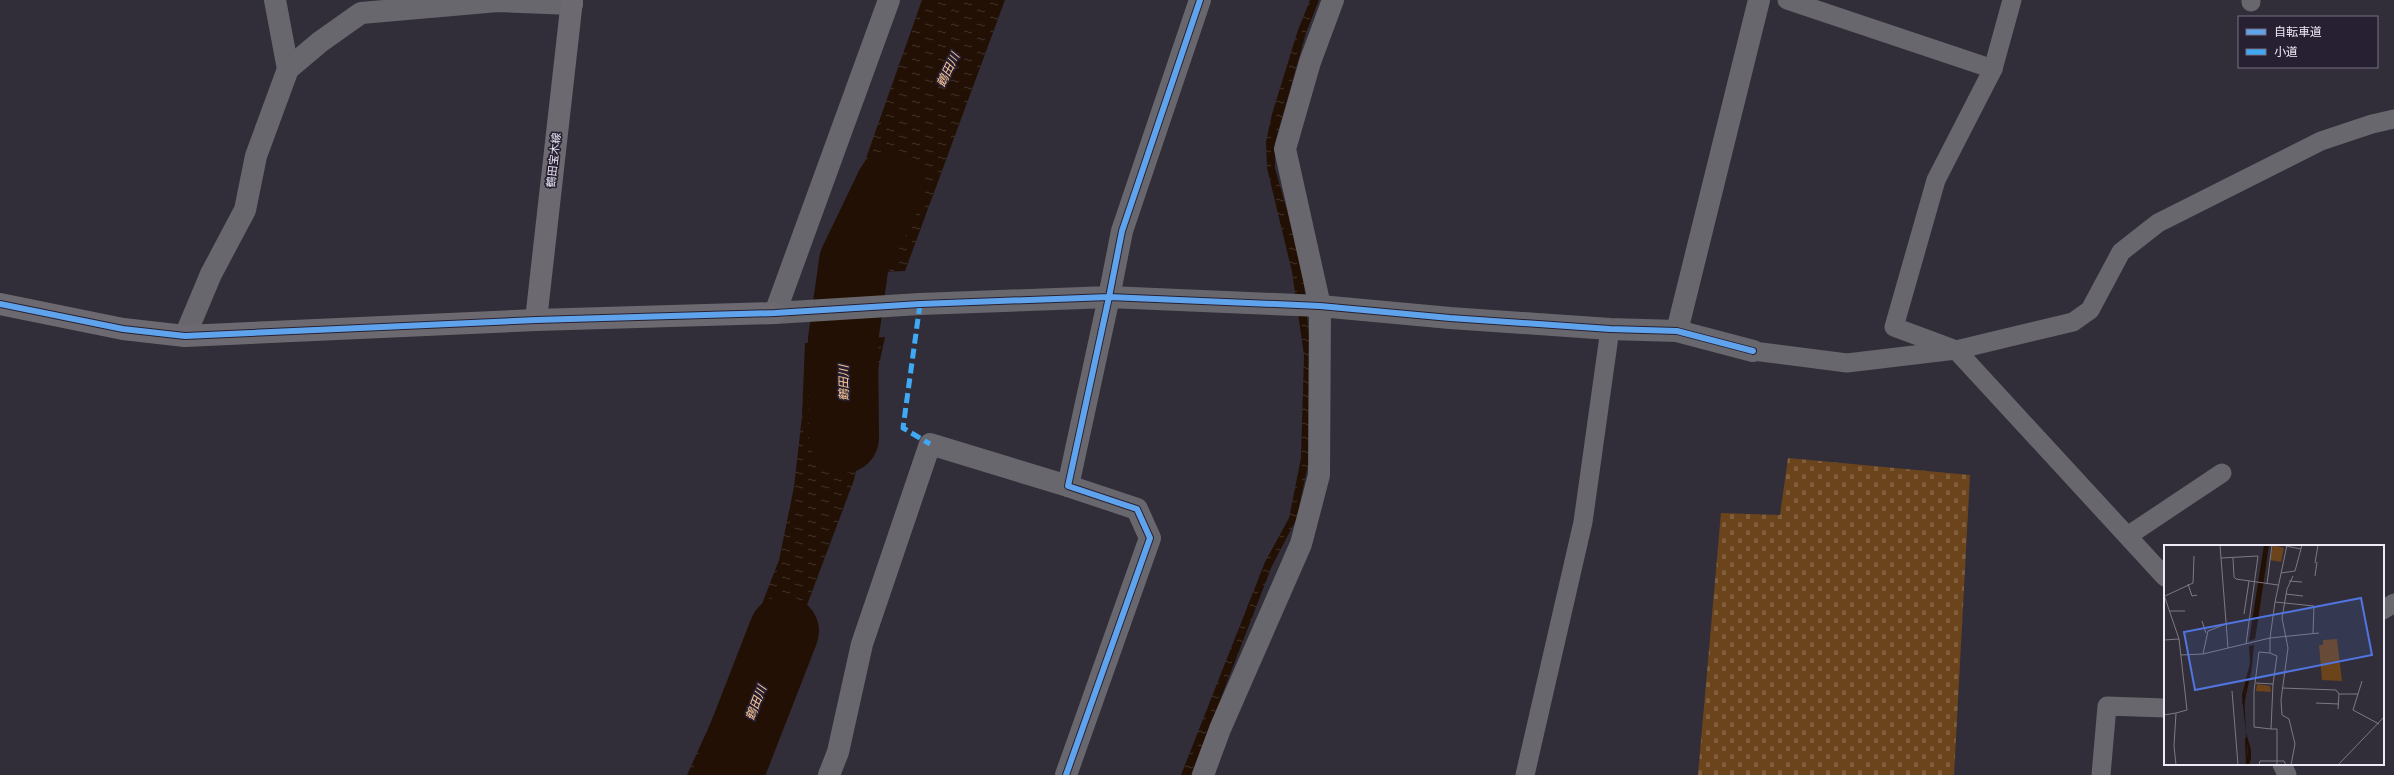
<svg xmlns="http://www.w3.org/2000/svg" width="2394" height="775" font-family="'Fira Sans','Noto Sans JP',sans-serif">
<style>
.cemetery{fill:url(#cemetery-stones)}
.water{fill:url(#water-ripples)}
.lines{fill:none;stroke-linecap:round;stroke-linejoin:round}
.river{stroke:#221005;stroke-width:70}
.lane{stroke:#68676d;stroke-width:19}
.street{stroke:#68676d;stroke-width:22}
.secondary{stroke:#6c6a70;stroke-width:22}
.quiet{stroke:#3fa9f5;stroke-width:5;stroke-dasharray:10 5;stroke-linecap:butt}
.cycleway-casing{stroke:#272032;stroke-width:8}
.cycleway{stroke:#60a3ed;stroke-width:6}
.labels{text-anchor:middle;dominant-baseline:central;stroke-width:3.5;stroke-linejoin:round;paint-order:stroke}
.street-label{font-size:11px;fill:#eeeaf7;stroke:#272032}
.water-label{font-size:12px;font-style:italic;fill:#fcc796;stroke:#272032}
.inset-river{fill:none;stroke:#221005;stroke-width:2}
.inset-road{fill:none;stroke:#7d7985;stroke-width:1}
.view{fill:#5175e0;fill-opacity:0.15;stroke:#5175e0;stroke-width:2}
.inset-edge{fill:none;stroke:#eeeaf7;stroke-width:2}
</style>
<defs>
<pattern id="cemetery-stones" width="16" height="16" patternUnits="userSpaceOnUse"><rect width="16" height="16" fill="#6c441b"/><path d="M2 7V4a2 2 0 0 1 4 0v3zM10 15v-3a2 2 0 0 1 4 0v3z" fill="#815f3d"/></pattern>
<pattern id="water-ripples" width="26" height="14" patternUnits="userSpaceOnUse"><rect width="26" height="14" fill="#221005"/><path d="M2 4q2-2 4 0t4 0M15 11q2-2 4 0t4 0" fill="none" stroke="#42332a"/></pattern>
</defs>
<rect width="100%" height="100%" fill="#312e39"/>
<polygon class="cemetery" points="1788,458 1970,475 1954,775 1698,775 1721,513 1780,515"/>
<g class="water">
<polygon points="922,0 1005,0 905,271 825,274"/>
<polygon points="1310,0 1319,0 1306,33 1275,143 1275,168 1302,263 1311,357 1309,461 1296,520 1272,566 1191,775 1181,775 1265,562 1289,518 1301,458 1304,355 1292,272 1267,168 1266,142 1272,114 1298,30"/>
<polygon points="885,337 854,480 804,613 784,659 719,775 687,775 746,645 779,560 794,487 802,416 805,343"/>
</g>
<g class="lines">
<g class="river">
<polyline points="844,438 843,340 854,262 891,185"/>
<polyline points="728,775 784,631"/>
</g>
<g class="lane">
<polyline points="1787,0 1993,69"/>
<polyline points="2012,0 1993,69 1936,180 1894,327 1956,350 2165,577"/>
<polyline points="2251,2 2251,0"/>
<polyline points="1753,351 1847,363 1956,350 2073,322 2090,310 2121,252 2158,223 2321,141 2372,124 2394,119"/>
<polyline points="2129,535 2222,473"/>
<polyline points="2383,610 2394,603"/>
<polyline points="2282,764 2287,775"/>
<polyline points="1525,775 1583,522 1610,329"/>
<polyline points="2101,775 2107,706 2165,708"/>
</g>
<g class="street">
<polyline points="275,0 288,69"/>
<polyline points="889,0 775,313 920,304 1109,297 1122,231 1200,0"/>
<polyline points="1677,331 1759,0"/>
<polyline points="185,336 211,274 245,210 256,156 288,69 320,42 361,13 498,1 572,4"/>
<polyline points="829,775 838,752 862,644 930,444 1068,486"/>
<polyline points="1066,775 1150,538 1137,509 1068,486 1109,297 1320,306 1450,318 1610,329 1677,331 1753,351"/>
<polyline points="1203,775 1220,729 1301,544 1319,475 1320,306 1285,149 1310,62 1333,0"/>
</g>
<g class="secondary">
<polyline points="0,304 123,329 185,336 536,320 775,313"/>
<polyline points="536,320 572,0"/>
</g>
<polyline class="quiet" points="920,304 903,428 930,444"/>
<g class="cycleway-casing">
<g id="cycleway">
<polyline points="0,304 123,329 185,336 536,320 775,313 920,304 1109,297 1122,231 1200,0"/>
<polyline points="1066,775 1150,538 1137,509 1068,486 1109,297 1320,306 1450,318 1610,329 1677,331 1753,351"/>
</g>
</g>
<use href="#cycleway" class="cycleway"/>
</g>
<g class="labels">
<g class="street-label">
<text transform="translate(554 160) rotate(-84)">鶴田宝木線</text>
</g>
<g class="water-label">
<text transform="translate(948 70) rotate(-64)">鶴田川</text>
<text transform="translate(844 383) rotate(-91)">鶴田川</text>
<text transform="translate(756 703) rotate(-69)">鶴田川</text>
</g>
</g>
<g transform="translate(2164 545)">
<rect width="220" height="220" fill="#312e39"/>
<path d="M173 94 178 136 158 135 155 100H159V95Z" fill="#6c441b"/>
<path d="M109 0 120 3 117 17 106 15ZM93 139 106 141 107 147 92 146Z" fill="#6c441b"/>
<path d="M100 0H105L96 62 91 94 85 96ZM90 100 88 121 80 148 82 187 87 205V214L85 220H82L84 207 78 150 86 118 85 101Z" fill="#221005"/>
<path class="inset-river" d="M79 159 87 123M82 193 83 220"/>
<path class="inset-road" d="M56 0 64 103M122 1 137 4M57 13 94 11 82 99M69 13 70 32 72 34 114 40M151 18 154 0M117 28 131 26 138 0M151 31 153 17M125 36 138 37M24 39 28 51 33 50M103 39 108 0M122 49 139 51M0 50 15 94 23 165 12 168 10 201 12 220M1 51 29 38 30 11M111 57 150 61 149 88M5 66H21M80 69 85 36M38 76 42 88M0 95 15 94M106 108 95 107 90 146V182L107 184M39 109 44 86 62 79M17 110 39 109 106 93 111 57 123 0M198 136 189 165 215 179M92 138 109 139M118 143 172 145 175 149H194M68 146 74 220M152 158 175 159M174 164 175 149M0 170 12 168M95 220 96 216H120L122 220M113 220V184H107L109 139 113 111 106 108V93L155 88M127 220 131 199 125 174 118 170 117 155 124 103 118 73 123 44 129 31M174 220 220 172"/>
<path class="view" d="M197 53 208 110 31 145 20 87Z"/>
<rect width="220" height="220" class="inset-edge"/>
</g>
<rect x="2238" y="16" width="140" height="52" fill="#272032" stroke="#777181"/>
<rect x="2246" y="29" width="20" height="6" fill="#60a3ed" stroke="#777181"/>
<text x="2274" y="36" font-size="12" fill="#eeeaf7">自転車道</text>
<rect x="2246" y="49" width="20" height="6" fill="#3fa9f5" stroke="#777181"/>
<text x="2274" y="56" font-size="12" fill="#eeeaf7">小道</text>
</svg>
